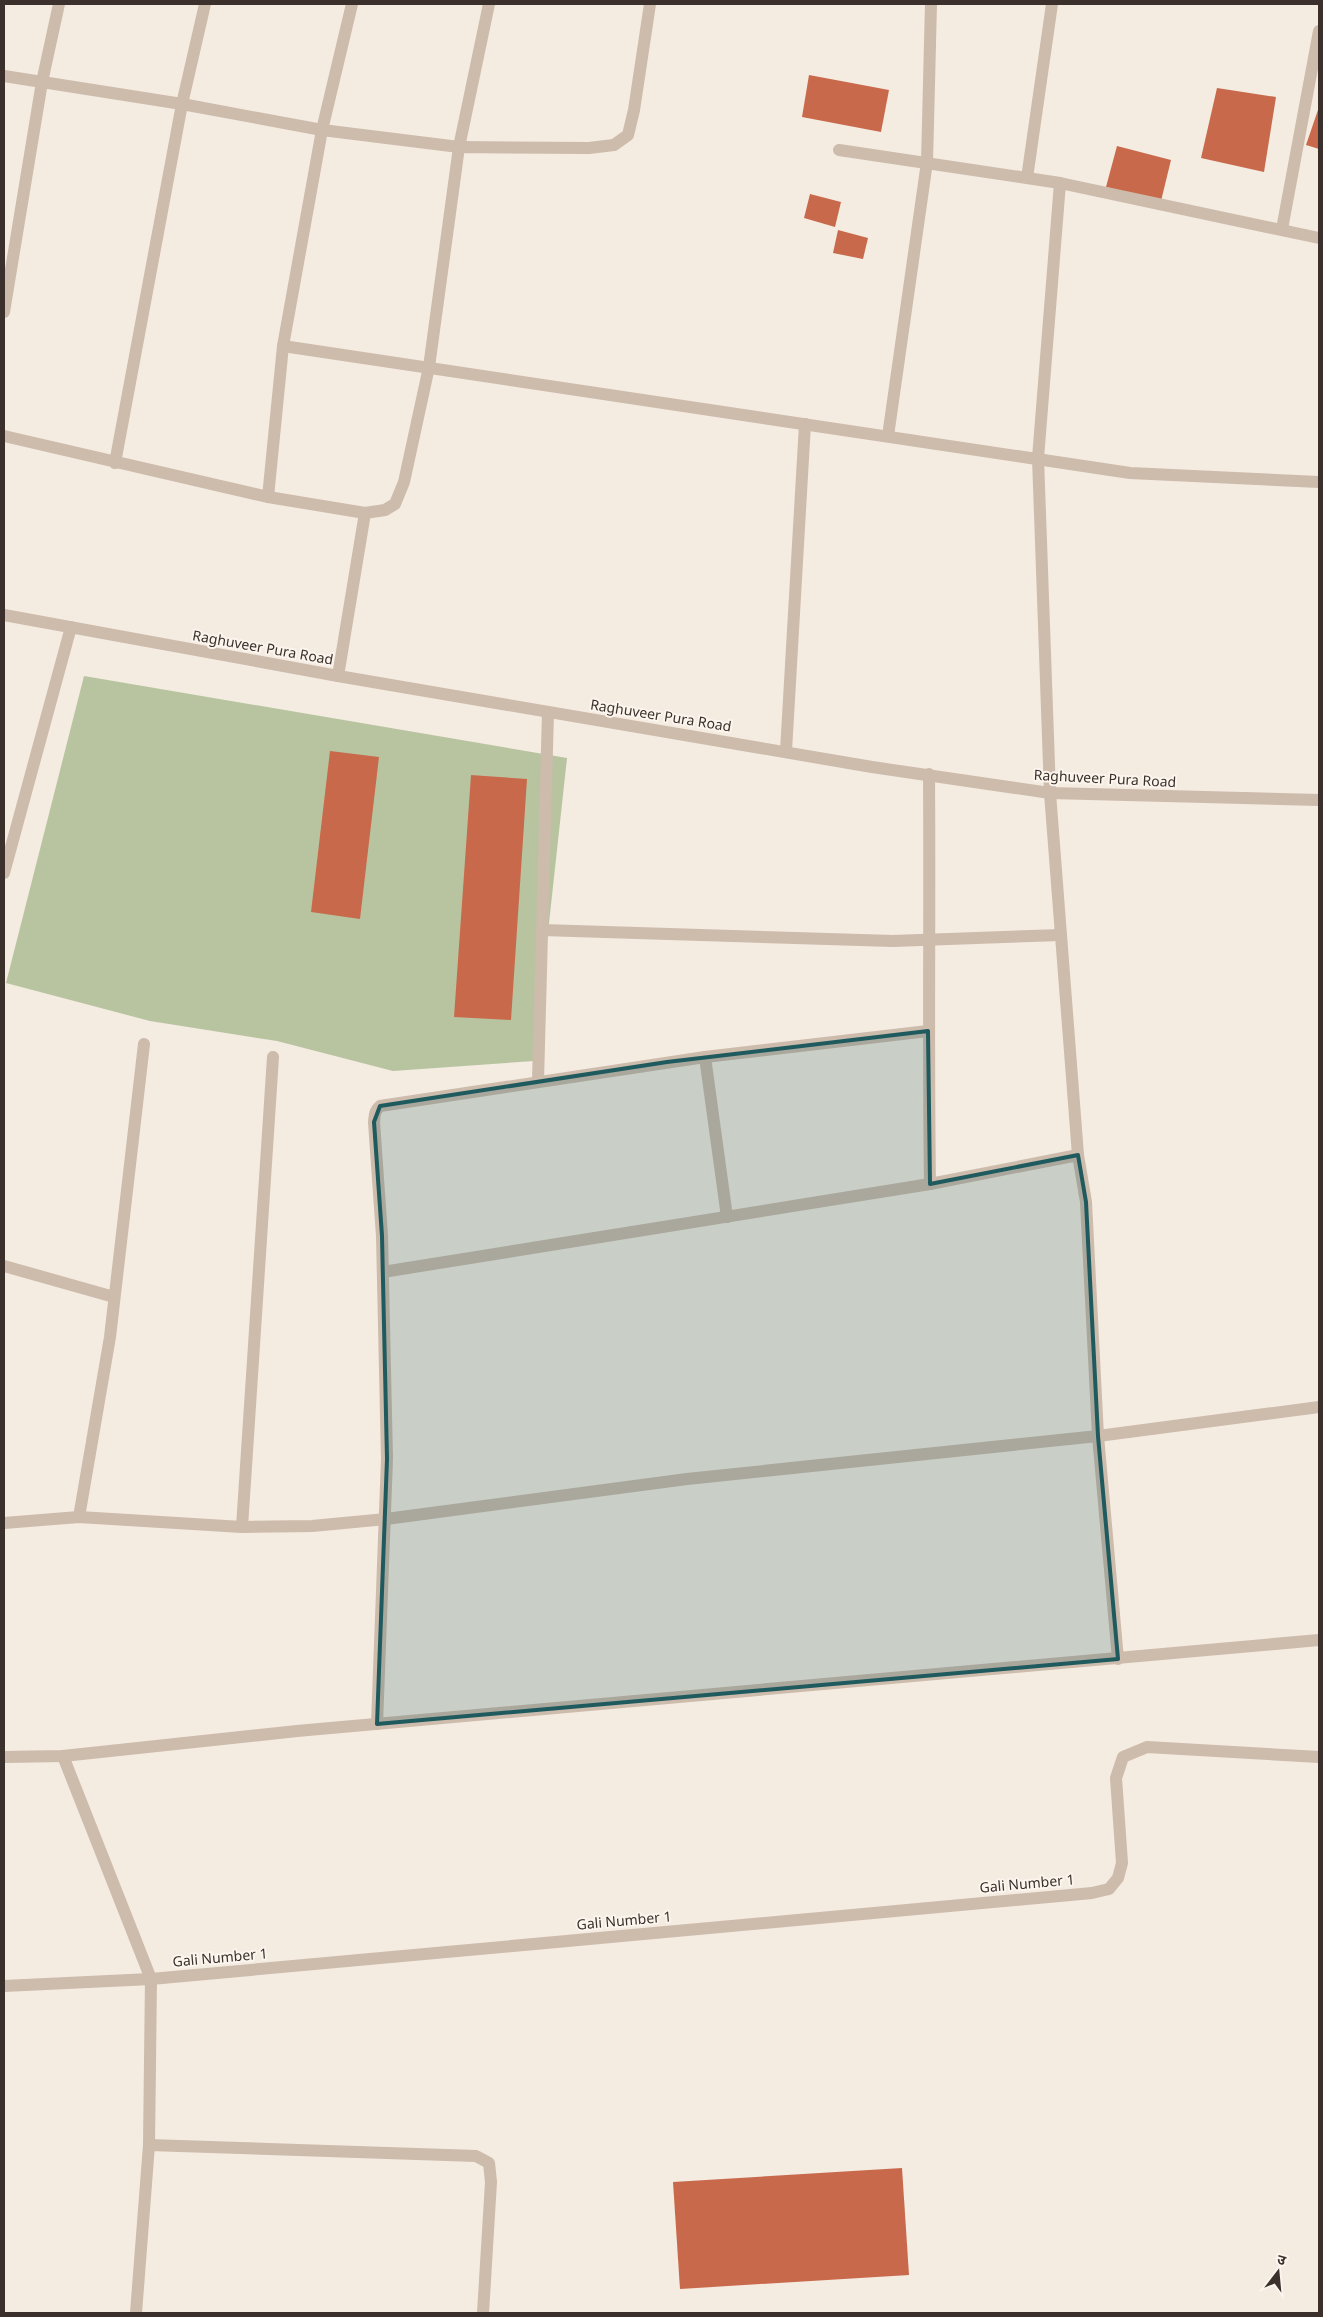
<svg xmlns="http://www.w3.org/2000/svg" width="1323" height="2317" font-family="'Noto Sans','Noto Sans Devanagari',sans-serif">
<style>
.green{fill:#b8c4a0}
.building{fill:#c8694b}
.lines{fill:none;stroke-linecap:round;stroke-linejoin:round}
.minor{stroke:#cdbbac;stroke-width:12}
.marked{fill:#1f5a5e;fill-opacity:0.2;stroke:#1f5a5e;stroke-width:4;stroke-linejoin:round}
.labels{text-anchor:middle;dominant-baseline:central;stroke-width:4;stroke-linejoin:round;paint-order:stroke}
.street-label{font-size:14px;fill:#3b302b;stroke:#fbf5ee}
</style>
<rect width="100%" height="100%" fill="#f4ebe1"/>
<polygon class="green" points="84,676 567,758 534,1061 393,1071 277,1041 150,1021 6,983"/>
<g class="building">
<polygon points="809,75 889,90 881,132 802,117"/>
<polygon points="1217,88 1276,97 1264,172 1201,158"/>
<polygon points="1319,107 1319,149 1306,145"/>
<polygon points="1117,146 1171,160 1161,201 1106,187"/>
<polygon points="810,194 841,202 835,227 804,218"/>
<polygon points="838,230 868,238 863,259 833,253"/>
<polygon points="330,751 379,757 360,919 311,912"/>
<polygon points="471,775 527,779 511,1020 454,1017"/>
<polygon points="902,2168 909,2275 680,2289 673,2182"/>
</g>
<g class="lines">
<g class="minor">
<polyline points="4,76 182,104 322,130 459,147 489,4"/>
<polyline points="839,150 1060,183 1319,238"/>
<polyline points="1027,178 1052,4"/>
<polyline points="1060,183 1038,458 1050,793 1078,1155 1086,1202 1098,1436 1118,1659"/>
<polyline points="1282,229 1319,31"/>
<polyline points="4,312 42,82 59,4"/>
<polyline points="283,346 1130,473 1319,482"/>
<polyline points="4,436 268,497 365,513 385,510 395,504 404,482 429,367 459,147 589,148 614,145 628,135 634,110 650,4"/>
<polyline points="888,436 927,162 931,4"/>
<polyline points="115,463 182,104 205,4"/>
<polyline points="268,497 283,346 322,130 352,4"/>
<polyline points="4,615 338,676 872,767 1050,793 1319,800"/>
<polyline points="338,676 365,513"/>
<polyline points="786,751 805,424"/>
<path d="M929 774C930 911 928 1048 930 1184"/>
<polyline points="4,873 71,627"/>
<polyline points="542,930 893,941 1060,935"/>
<polyline points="705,1057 928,1031"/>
<polyline points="538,1081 548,712"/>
<polyline points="4,1266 114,1297"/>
<polyline points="383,1272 930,1184 1078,1155"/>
<polyline points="79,1517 110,1337 144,1044"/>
<polyline points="4,1523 79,1517 242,1527 312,1526 386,1519 687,1479 1098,1436 1319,1407"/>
<polyline points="242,1527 273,1057"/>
<path d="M377 1724 387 1459 382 1236 374 1122C375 1115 374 1111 380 1106L705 1057 727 1217"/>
<polyline points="63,1756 151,1979 149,2145 136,2313"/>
<polyline points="4,1757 63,1756 297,1731 1319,1640"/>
<polyline points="4,1986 151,1979 1092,1893 1109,1889 1118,1878 1122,1863 1116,1778 1123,1757 1147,1747 1319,1757"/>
<polyline points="149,2145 476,2156 489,2163 491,2182 483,2313"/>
</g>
</g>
<path class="marked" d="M928 1031 930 1184 1078 1155 1086 1202 1098 1436 1118 1659 377 1724 387 1459 382 1236 374 1122 380 1106 667 1062Z"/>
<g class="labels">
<g class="street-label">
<text transform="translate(263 647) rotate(10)">Raghuveer Pura Road</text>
<text transform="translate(661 715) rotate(9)">Raghuveer Pura Road</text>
<text transform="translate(1105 778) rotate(3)">Raghuveer Pura Road</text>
<text transform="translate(1027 1883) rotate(-5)">Gali Number 1</text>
<text transform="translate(624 1920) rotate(-5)">Gali Number 1</text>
<text transform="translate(220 1957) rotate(-5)">Gali Number 1</text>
</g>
</g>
<rect width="1323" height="2317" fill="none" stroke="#3b302b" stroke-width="10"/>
<g transform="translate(1278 2272) rotate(16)" stroke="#fbf5ee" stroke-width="4" paint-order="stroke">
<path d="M0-4L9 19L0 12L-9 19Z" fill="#3b302b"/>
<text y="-8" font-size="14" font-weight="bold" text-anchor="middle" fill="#3b302b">उ</text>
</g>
</svg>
